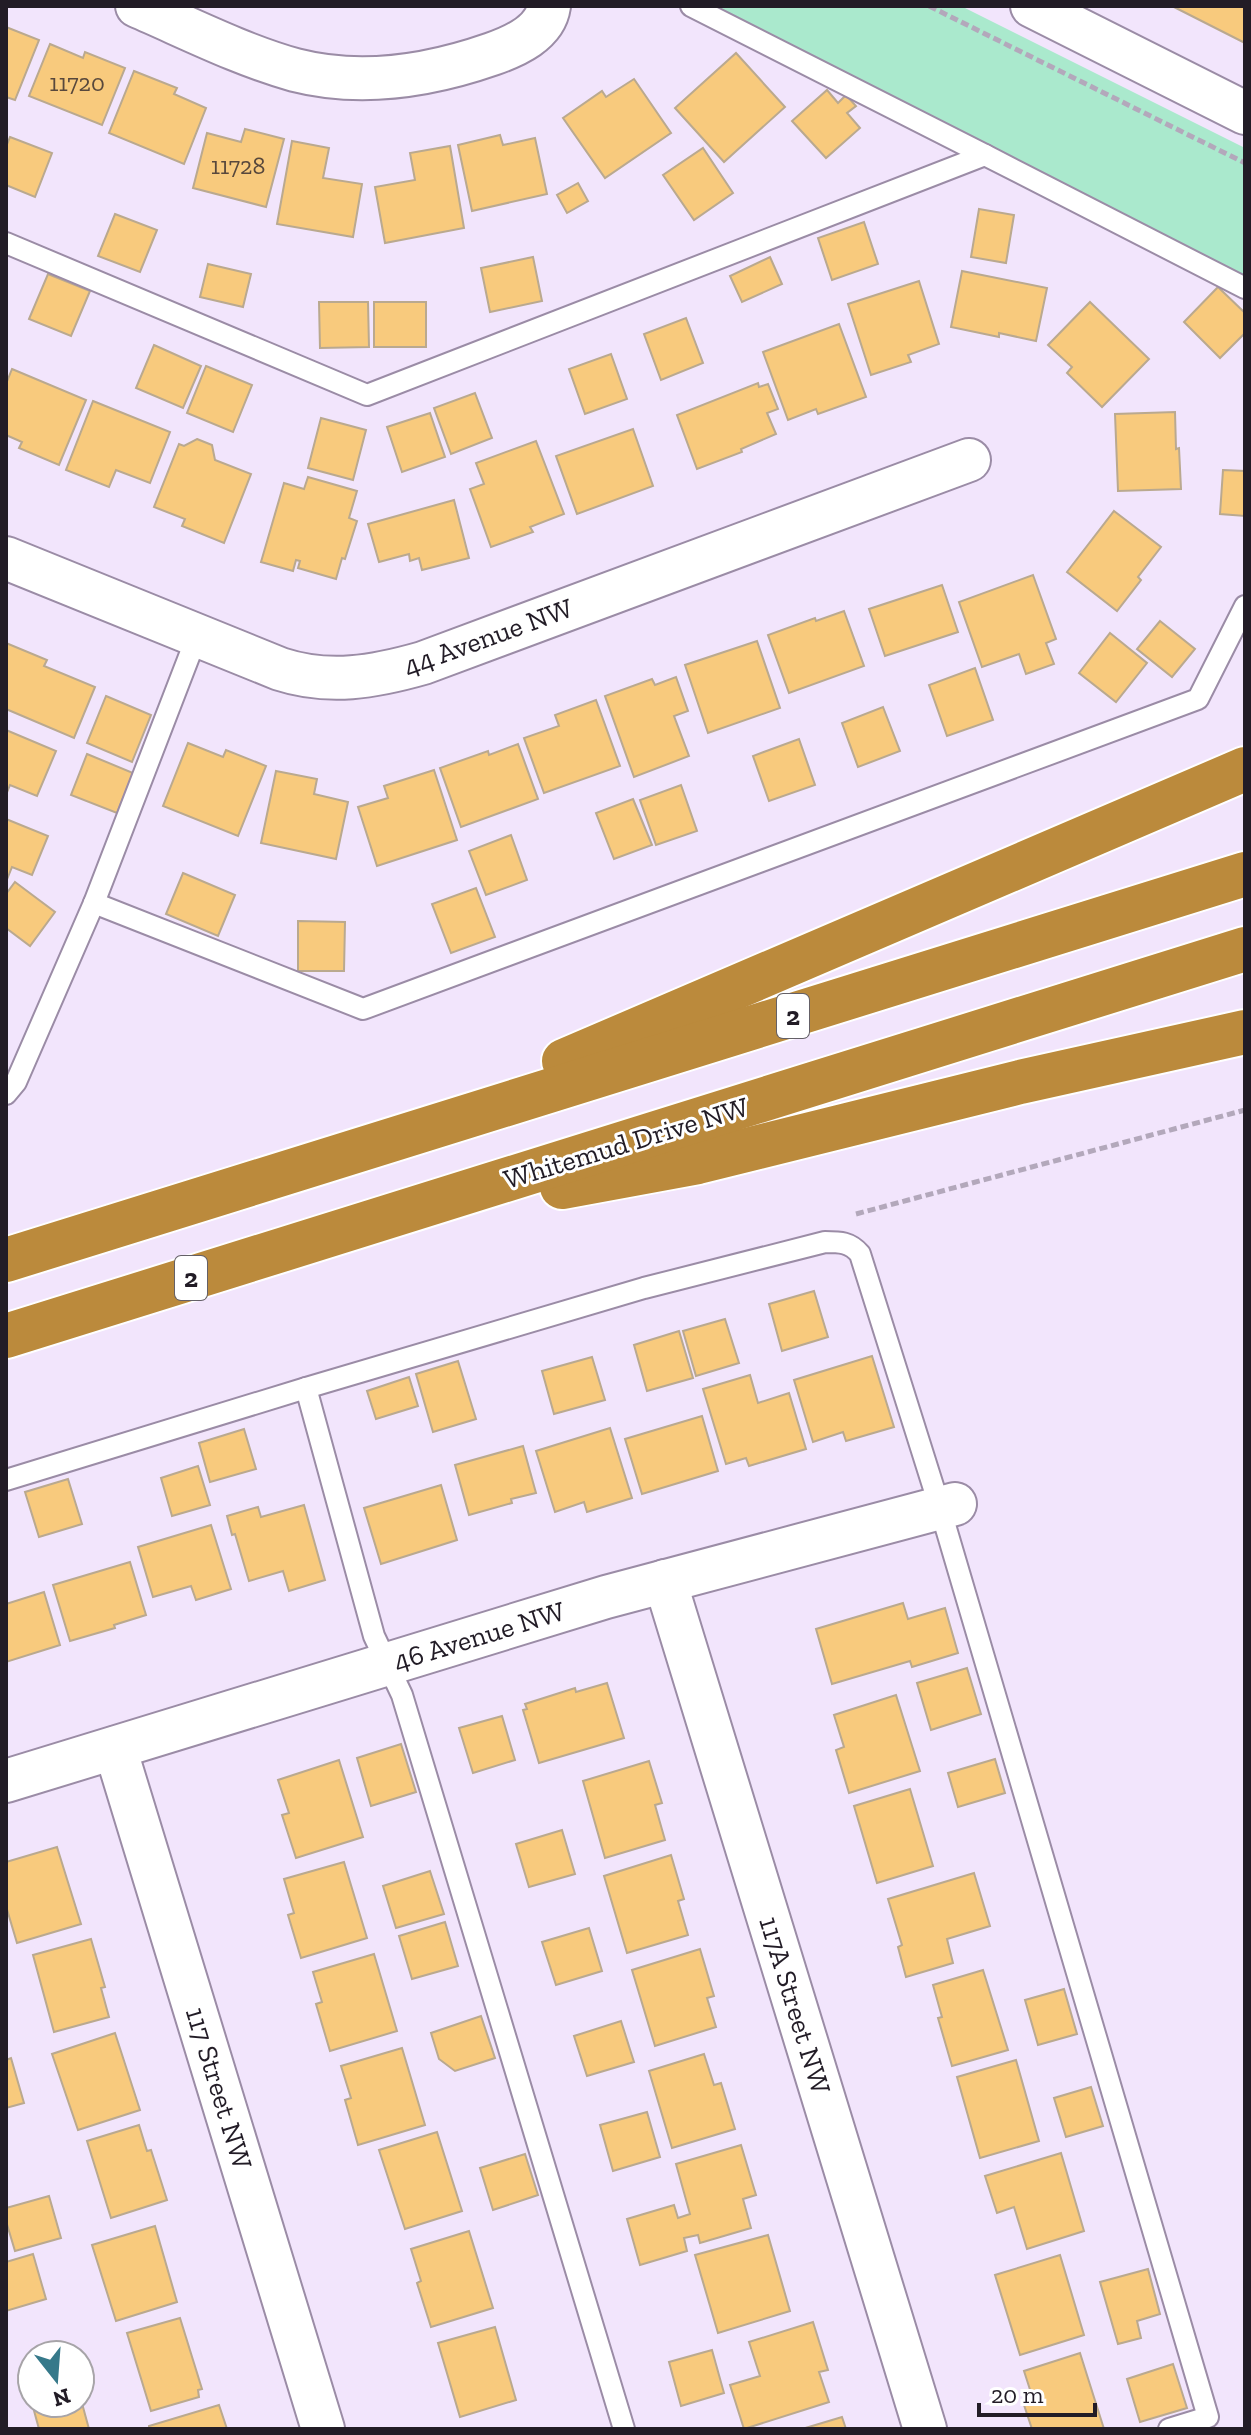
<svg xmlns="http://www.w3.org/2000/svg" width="1251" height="2435" font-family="'Zilla Slab',serif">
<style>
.green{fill:#aae9cd}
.building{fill:#f8ca7d;stroke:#baa98f;stroke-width:2}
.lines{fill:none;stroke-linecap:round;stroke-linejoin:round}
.service-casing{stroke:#9b8ca6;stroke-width:24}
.minor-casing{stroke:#9b8ca6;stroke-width:46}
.motorway-casing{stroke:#fff;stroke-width:48}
.path{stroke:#b3a8bb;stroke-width:5;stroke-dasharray:8 4;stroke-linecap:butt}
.service{stroke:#fff;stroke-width:20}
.minor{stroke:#fff;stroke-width:42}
.motorway{stroke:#bb8a3c;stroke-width:44}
.labels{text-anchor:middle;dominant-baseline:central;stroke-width:6;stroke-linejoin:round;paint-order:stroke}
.number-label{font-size:24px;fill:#58483c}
.shield{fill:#fff;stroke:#646067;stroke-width:2}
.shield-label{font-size:26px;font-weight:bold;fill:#221c26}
.street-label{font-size:28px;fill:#221c26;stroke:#fff}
</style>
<rect width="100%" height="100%" fill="#f2e5fc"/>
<polygon class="green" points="707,6 961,6 1245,148 1245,284"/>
<g class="building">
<polygon points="1172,6 1245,6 1245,43"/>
<polygon points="6,27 39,40 15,100 6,97"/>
<polygon points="50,44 83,58 85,52 125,68 102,125 29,96"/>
<polygon points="736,53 785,107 724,162 675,108"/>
<polygon points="134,71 177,88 174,94 206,108 184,164 109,133"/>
<polygon points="634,79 671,133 605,178 563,118 602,91 606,97"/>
<polygon points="827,90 838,103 846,95 856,106 847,113 860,128 826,158 792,121"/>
<polygon points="245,129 284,139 266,207 193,188 207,133 241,142"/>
<polygon points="500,135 503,145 535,138 547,194 472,211 458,145"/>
<polygon points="10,137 52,153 35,197 6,185 6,147"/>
<polygon points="292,141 329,148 323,178 362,184 353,237 277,224"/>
<polygon points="450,146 464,228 385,243 375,187 415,180 410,153"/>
<polygon points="703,148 733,193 694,220 663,175"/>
<polygon points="578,183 588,201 567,213 557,195"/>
<polygon points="979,209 1014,215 1006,263 971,257"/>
<polygon points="115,214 157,230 140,272 98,256"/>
<polygon points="864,222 878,264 832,280 818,238"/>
<polygon points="533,257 542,301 490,312 481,268"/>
<polygon points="770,257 782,284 742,302 730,276"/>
<polygon points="208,264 251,274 243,307 200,297"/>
<polygon points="962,271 1047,288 1036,341 999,333 999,337 951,327"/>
<polygon points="48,274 90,291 71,336 29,319"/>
<polygon points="919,281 939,344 908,355 911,362 871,375 848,304"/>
<polygon points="1218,287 1245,313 1245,333 1220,358 1184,322"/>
<polygon points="319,302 368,302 369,347 320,348"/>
<rect x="374" y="302" width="52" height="45"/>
<polygon points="1090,302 1149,359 1102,407 1067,373 1072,367 1048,345"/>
<polygon points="686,318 703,363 661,380 644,334"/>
<polygon points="839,324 866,397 818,414 816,409 788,420 763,352"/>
<polygon points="154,345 201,366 183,408 136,388"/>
<polygon points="611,354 627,399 585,414 569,369"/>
<polygon points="206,366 252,385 233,432 187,413"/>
<polygon points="12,369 86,400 59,465 19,448 22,442 6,435 6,384"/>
<polygon points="758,383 759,387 768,384 778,409 767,413 776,434 741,449 742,452 697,469 677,415"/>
<polygon points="475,393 492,438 451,454 434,408"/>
<polygon points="93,401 170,432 150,483 116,470 109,487 66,470"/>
<polygon points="1175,412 1176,449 1179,448 1181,489 1118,491 1115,414"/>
<polygon points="430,413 445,457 402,472 387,427"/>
<polygon points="321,418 366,430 353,480 308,468"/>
<polygon points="633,429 653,486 577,514 556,456"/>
<polygon points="197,439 212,445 215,460 251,474 224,543 182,526 185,519 154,507 179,444 184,446"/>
<polygon points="536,441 564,514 530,527 533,532 491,547 470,489 484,484 476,463"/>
<polygon points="1223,470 1245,471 1245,516 1220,514"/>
<polygon points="308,477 357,491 349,518 357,521 345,559 342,558 336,579 298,568 300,561 296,560 293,571 261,562 284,483 304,489"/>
<polygon points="454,500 469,558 422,570 419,558 410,561 409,554 379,562 368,524"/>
<polygon points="1114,511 1161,547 1138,577 1141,580 1117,611 1067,572"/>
<polygon points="1033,575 1056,639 1046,643 1054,664 1026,674 1019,654 982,667 959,602"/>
<polygon points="942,585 958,632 885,656 869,609"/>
<polygon points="844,611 864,666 789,693 768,635 815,618 816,621"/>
<polygon points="1160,621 1195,649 1172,677 1137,649"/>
<polygon points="1110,633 1147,663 1116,702 1079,673"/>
<polygon points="757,641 780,708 708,733 685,665"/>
<polygon points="6,643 47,660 44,666 95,687 74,738 6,709"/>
<polygon points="975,668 993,720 947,736 929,685"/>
<polygon points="676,677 688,711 674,716 689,756 634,777 605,696 652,679 655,685"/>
<polygon points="106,696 151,715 132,762 87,743"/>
<polygon points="596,700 620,766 544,793 524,738 559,726 555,715"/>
<polygon points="883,707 900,751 858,767 842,723"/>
<polygon points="6,730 56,751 37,796 10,785 6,795"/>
<polygon points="799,739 815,785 769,801 753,756"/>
<polygon points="188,743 223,757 226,750 266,766 238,836 163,806"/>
<polygon points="518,744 538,799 461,827 440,768 488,751 489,755"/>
<polygon points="87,754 133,773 117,813 71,795"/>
<polygon points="434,770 457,840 377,866 358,807 388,798 384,786"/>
<polygon points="276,771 317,779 314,794 348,802 336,859 261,843"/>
<polygon points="681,785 697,831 656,845 640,800"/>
<polygon points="633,799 652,845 614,859 596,813"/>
<polygon points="6,819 48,836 32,875 12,867 6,882"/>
<polygon points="511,835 527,880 486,895 469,851"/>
<polygon points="183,873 235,895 218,936 166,914"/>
<polygon points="15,882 55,912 30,946 6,928 6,894"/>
<polygon points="476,888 495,937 451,953 432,904"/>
<polygon points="298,921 345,922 344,971 298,971"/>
<polygon points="814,1291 828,1337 782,1351 769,1304"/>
<polygon points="725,1319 739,1363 696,1376 683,1331"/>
<polygon points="679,1331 693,1378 647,1391 634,1345"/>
<polygon points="872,1356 894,1427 846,1441 843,1432 813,1442 794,1380"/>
<polygon points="592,1357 605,1400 554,1414 542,1371"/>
<polygon points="458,1361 476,1419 433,1432 416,1374"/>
<polygon points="750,1375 758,1403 789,1393 806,1449 749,1466 746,1458 726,1464 703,1389"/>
<polygon points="409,1377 418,1406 376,1419 367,1391"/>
<polygon points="702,1416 718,1471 642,1494 625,1439"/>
<polygon points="610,1428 632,1498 587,1512 584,1502 555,1512 536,1451"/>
<polygon points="244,1429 256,1469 210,1482 199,1443"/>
<polygon points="523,1446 536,1493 511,1499 512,1503 469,1515 455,1465"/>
<polygon points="198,1466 210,1505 172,1516 161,1478"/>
<polygon points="68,1479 82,1524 39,1537 25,1492"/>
<polygon points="441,1485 457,1540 381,1564 364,1508"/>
<polygon points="304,1505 325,1580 289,1591 283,1571 249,1581 235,1534 232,1535 227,1516 258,1507 261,1517"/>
<polygon points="211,1525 231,1589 196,1600 191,1586 153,1597 138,1547"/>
<polygon points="130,1562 146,1615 114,1625 115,1628 70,1641 53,1585"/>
<polygon points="44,1592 60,1645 6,1662 6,1604"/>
<polygon points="903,1603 908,1619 945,1608 958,1653 912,1667 910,1661 832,1684 816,1629"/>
<polygon points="967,1668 981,1714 931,1730 917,1683"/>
<polygon points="607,1683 624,1738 539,1763 523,1710 527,1709 525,1704 575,1688 576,1692"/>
<polygon points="896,1695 920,1771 849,1793 836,1750 844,1747 834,1715"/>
<polygon points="502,1716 515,1760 473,1773 459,1728"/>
<polygon points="401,1744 416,1792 371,1806 357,1758"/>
<polygon points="995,1759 1005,1793 958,1807 948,1773"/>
<polygon points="339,1760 363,1837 296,1858 282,1815 289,1813 278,1780"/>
<polygon points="649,1761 662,1803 655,1805 665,1840 605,1858 583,1781"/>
<polygon points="910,1789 933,1866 877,1883 854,1806"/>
<polygon points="562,1830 575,1874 529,1887 516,1844"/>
<polygon points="57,1847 81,1924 17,1943 6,1906 6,1862"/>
<polygon points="671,1855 684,1899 678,1901 688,1935 627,1953 604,1876"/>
<polygon points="344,1862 367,1938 301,1958 288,1915 294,1913 284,1879"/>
<polygon points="430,1871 444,1914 396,1928 383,1886"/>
<polygon points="974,1873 990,1926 947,1939 953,1963 906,1977 898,1947 902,1945 888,1899"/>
<polygon points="445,1922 458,1966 412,1979 399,1936"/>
<polygon points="589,1928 602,1971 556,1985 542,1942"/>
<polygon points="91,1939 105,1987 101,1988 109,2017 54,2032 33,1955"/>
<polygon points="700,1949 714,1996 707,1998 716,2027 655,2046 632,1970"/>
<polygon points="374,1954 397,2031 330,2051 316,2004 322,2002 313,1972"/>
<polygon points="983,1970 1008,2050 952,2066 938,2018 942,2017 933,1985"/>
<polygon points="1064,1989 1077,2034 1038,2045 1025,2000"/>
<polygon points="481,2016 495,2058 455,2071 439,2059 431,2033"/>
<polygon points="621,2021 634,2062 587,2076 574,2036"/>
<polygon points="115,2033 140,2110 78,2130 52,2054"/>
<polygon points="402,2048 425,2125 358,2145 345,2100 351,2098 341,2066"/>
<polygon points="704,2054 714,2085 721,2083 735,2129 672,2148 649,2071"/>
<polygon points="11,2058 24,2103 6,2108 6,2060"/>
<polygon points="1016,2060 1039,2141 980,2158 957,2077"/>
<polygon points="1091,2087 1103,2126 1066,2137 1054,2098"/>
<polygon points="647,2112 660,2157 613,2171 600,2125"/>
<polygon points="139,2125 147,2151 151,2150 167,2200 111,2218 87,2141"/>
<polygon points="437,2132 462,2211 405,2229 379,2150"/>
<polygon points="741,2145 756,2195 743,2199 751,2228 700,2243 698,2235 684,2238 687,2251 640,2265 627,2219 674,2205 678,2218 690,2214 676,2164"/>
<polygon points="1061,2153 1084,2231 1027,2249 1014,2207 997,2213 985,2176"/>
<polygon points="525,2154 538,2195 493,2210 480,2168"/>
<polygon points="49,2196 61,2238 15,2251 6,2221 6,2208"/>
<polygon points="155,2226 177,2302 116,2321 92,2245"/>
<polygon points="469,2231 493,2308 431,2327 417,2283 421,2281 411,2249"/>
<polygon points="768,2235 790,2311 718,2333 695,2255"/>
<polygon points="33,2254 46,2299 6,2311 6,2262"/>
<polygon points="1060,2255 1084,2335 1020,2355 995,2275"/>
<polygon points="1148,2269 1160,2314 1137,2321 1141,2338 1118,2344 1100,2282"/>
<polygon points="180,2318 202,2389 198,2390 199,2397 151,2411 127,2333"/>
<polygon points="813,2322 828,2370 819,2372 829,2402 744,2429 730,2385 760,2376 749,2342"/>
<polygon points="495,2327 516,2400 460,2417 438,2343"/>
<polygon points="712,2350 724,2393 681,2406 669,2362"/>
<polygon points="1080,2353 1104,2429 1032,2429 1023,2402 1033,2399 1024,2371"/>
<polygon points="1173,2364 1187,2408 1140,2422 1127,2379"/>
<polygon points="30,2396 32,2396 32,2403 80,2403 80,2396 89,2429 39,2429"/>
<polygon points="219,2405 227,2429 149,2429 149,2426"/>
<polygon points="842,2417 846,2429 802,2429"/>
</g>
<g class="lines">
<g class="service-casing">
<g id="service">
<polyline points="985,155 1245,288"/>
<polyline points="6,243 367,395 985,155 691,6"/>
<polyline points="94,903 363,1009 1198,699 1245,606"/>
<polyline points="6,1094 16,1082 94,903 197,636"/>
<polyline points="306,1388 374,1636 402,1695 624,2429"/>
<path d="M6 1480 306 1388 644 1288 825 1242C840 1242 850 1242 860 1254L940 1508 1208 2417 1169 2429"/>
</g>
</g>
<g class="minor-casing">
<g id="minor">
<path d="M137 6C188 28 241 55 295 70 361 87 429 76 492 54 515 46 545 33 549 6"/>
<polyline points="1032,6 1245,113"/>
<path d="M6 558 280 669C329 685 374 677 423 663L969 460"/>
<polyline points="665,1581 925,2429"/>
<polyline points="115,1748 323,2429"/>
<polyline points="6,1781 606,1597 955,1504"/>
</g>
</g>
<g class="motorway-casing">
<g id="motorway">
<polyline points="564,1061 1245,769"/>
<polyline points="562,1187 698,1162 1020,1082 1245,1032"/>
<polyline points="6,1260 1245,874"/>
<polyline points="6,1336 1245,949"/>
</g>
</g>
<g class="path">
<polyline points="929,6 1245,163"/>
<polyline points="856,1214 1245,1110"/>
</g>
<use href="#service" class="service"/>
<use href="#minor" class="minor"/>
<use href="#motorway" class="motorway"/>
</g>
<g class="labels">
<g class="number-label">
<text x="77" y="82">11720</text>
<text x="238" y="165">11728</text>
</g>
<g class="shield">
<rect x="777" y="994" width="32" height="44" rx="6"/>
<rect x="175" y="1256" width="32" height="44" rx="6"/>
</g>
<g class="shield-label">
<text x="793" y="1016">2</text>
<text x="191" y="1278">2</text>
</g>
<g class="street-label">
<text transform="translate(488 637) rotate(-20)">44 Avenue NW</text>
<text transform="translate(626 1143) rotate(-17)">Whitemud Drive NW</text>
<text transform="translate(479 1636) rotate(-17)">46 Avenue NW</text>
<text transform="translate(795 2005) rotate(73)">117A Street NW</text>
<text transform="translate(219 2088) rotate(73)">117 Street NW</text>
</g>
</g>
<rect width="1251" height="2435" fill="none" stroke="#221c26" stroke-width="16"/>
<g transform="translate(56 2379) rotate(163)"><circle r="38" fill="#ffffff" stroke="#a7a4a8" stroke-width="2"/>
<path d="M0-6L14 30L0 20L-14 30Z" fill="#36798a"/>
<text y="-12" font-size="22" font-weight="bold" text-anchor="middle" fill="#221c26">N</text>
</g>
<path d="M979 2403v12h116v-12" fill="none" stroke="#221c26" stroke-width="4"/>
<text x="991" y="2403" font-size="24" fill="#221c26" stroke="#ffffff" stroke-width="6" paint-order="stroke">20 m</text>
</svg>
